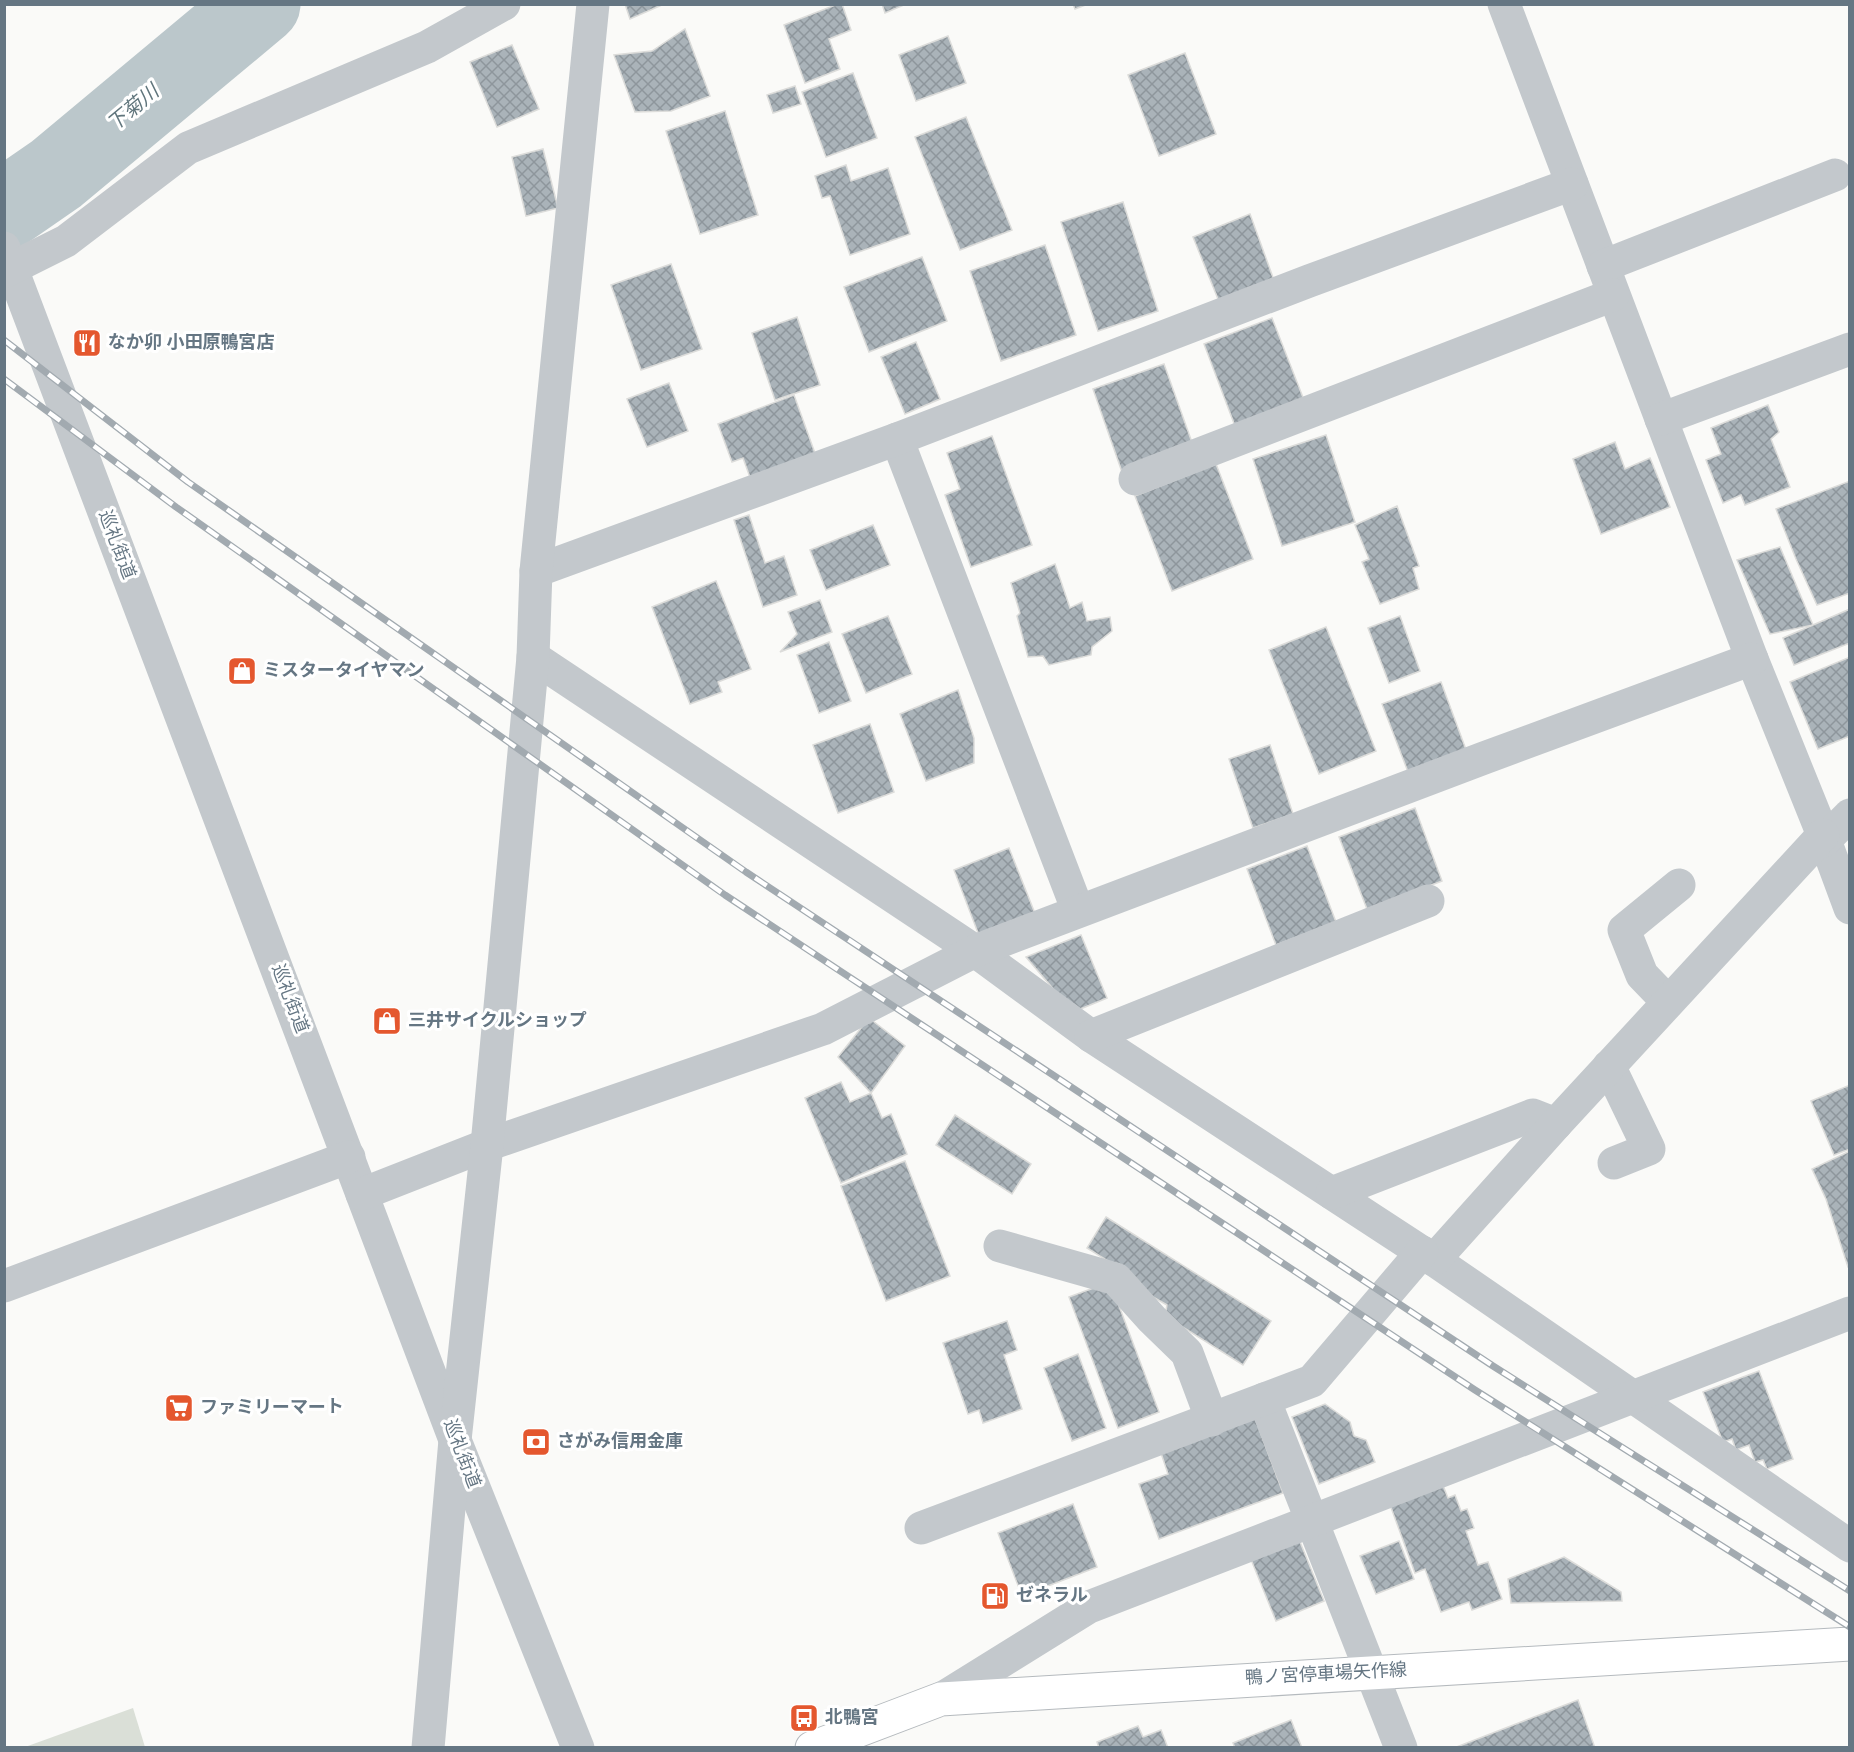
<svg xmlns="http://www.w3.org/2000/svg" width="1854" height="1752" font-family="Overpass,'Noto Sans JP',sans-serif">
<style>
.green{fill:#dadfd7}
.lines{fill:none;stroke-linecap:round;stroke-linejoin:round}
.river{stroke:#bbc7cb;stroke-width:81}
.building{fill:url(#building-cross-hatch);stroke:#dcdcda;stroke-width:1.5}
.major-casing{stroke:#b5babe;stroke-width:35}
.minor{stroke:#c3c8cc;stroke-width:33}
.major{stroke:#fff;stroke-width:33}
.rail-casing{stroke:#a2aab0;stroke-width:7}
.rail{stroke:#fff;stroke-width:4.5;stroke-dasharray:14;stroke-linecap:butt}
.labels{text-anchor:middle;dominant-baseline:central;stroke-width:6;stroke-linejoin:round;paint-order:stroke}
.poi-label{font-size:18px;font-weight:bold;fill:#657683;stroke:#fff;text-anchor:start}
.street-label{font-size:18px;fill:#657683;stroke:#fff}
.water-label{font-size:20px;font-style:italic;fill:#60757c;stroke:#fff}
</style>
<defs>
<pattern id="building-cross-hatch" width="8" height="8" patternUnits="userSpaceOnUse" patternTransform="scale(1.5)"><rect width="8" height="8" fill="#aab3b9"/><path d="M0 0l8 8M0 8l8-8" fill="none" stroke="#8e969c"/></pattern>
</defs>
<rect width="100%" height="100%" fill="#fafaf8"/>
<polygon class="green" points="133,1708 145,1747 25,1747"/>
<g class="lines">
<polyline class="river" points="4,210 56,174 260,4"/>
</g>
<g class="building">
<polygon points="625,4 664,4 630,19"/>
<polygon points="838,4 842,4 851,30 829,39 840,69 805,83 784,25"/>
<polygon points="882,4 906,4 885,13"/>
<polygon points="1073,4 1088,4 1075,9"/>
<polygon points="685,29 710,96 671,111 635,112 614,55 652,51"/>
<polygon points="948,36 966,83 916,101 899,55"/>
<polygon points="512,45 539,109 497,127 470,62"/>
<polygon points="1185,53 1216,134 1159,156 1128,75"/>
<polygon points="853,73 877,138 826,157 802,92"/>
<polygon points="795,86 801,104 773,113 767,95"/>
<polygon points="725,111 758,215 700,234 666,131"/>
<polygon points="966,117 1012,230 960,250 915,137"/>
<polygon points="543,149 558,208 526,216 512,157"/>
<polygon points="846,165 851,181 888,168 910,234 850,255 830,196 822,198 815,176"/>
<polygon points="1123,202 1158,311 1098,331 1061,222"/>
<polygon points="1250,214 1275,283 1220,304 1193,237"/>
<polygon points="1045,245 1076,335 1001,361 970,271"/>
<polygon points="922,257 947,321 869,352 844,287"/>
<polygon points="671,264 702,349 641,370 611,285"/>
<polygon points="797,317 820,385 775,400 752,333"/>
<polygon points="1272,318 1304,400 1235,426 1204,344"/>
<polygon points="916,342 940,399 905,414 881,357"/>
<polygon points="1164,364 1194,448 1122,472 1093,389"/>
<polygon points="669,383 688,431 647,447 627,399"/>
<polygon points="794,395 816,456 751,480 743,458 732,462 718,424"/>
<polygon points="1768,405 1779,432 1771,439 1790,487 1745,505 1741,495 1723,503 1706,460 1721,454 1711,428"/>
<polygon points="1326,435 1355,522 1282,546 1253,459"/>
<polygon points="992,436 1032,545 971,567 945,495 960,489 947,453"/>
<polygon points="1615,442 1625,469 1650,458 1670,507 1601,534 1573,459"/>
<polygon points="1216,464 1253,559 1172,591 1135,496"/>
<polygon points="1850,481 1850,593 1817,605 1796,559 1776,509"/>
<polygon points="1397,506 1419,566 1413,568 1419,589 1380,604 1362,562 1369,559 1355,525"/>
<polygon points="749,515 765,563 784,556 797,595 763,607 734,520"/>
<polygon points="873,525 890,565 826,590 810,550"/>
<polygon points="1780,547 1813,625 1770,634 1737,560"/>
<polygon points="1055,564 1070,608 1082,602 1087,621 1110,617 1112,631 1092,647 1091,655 1049,665 1043,656 1028,657 1017,616 1020,613 1011,583"/>
<polygon points="716,581 751,669 718,682 722,692 690,704 652,607"/>
<polygon points="820,600 832,632 780,652 797,634 788,612"/>
<polygon points="1850,609 1850,643 1794,665 1783,638"/>
<polygon points="888,616 912,674 866,693 842,634"/>
<polygon points="1400,616 1420,671 1389,683 1368,628"/>
<polygon points="1326,627 1376,751 1319,774 1269,650"/>
<polygon points="829,642 851,701 819,713 797,655"/>
<polygon points="1850,657 1850,736 1818,749 1790,682"/>
<polygon points="1441,682 1468,755 1410,777 1382,704"/>
<polygon points="958,690 974,738 974,763 926,781 900,714"/>
<polygon points="870,724 894,792 838,813 813,745"/>
<polygon points="1270,745 1293,814 1253,828 1229,759"/>
<polygon points="1415,808 1442,881 1367,909 1339,837"/>
<polygon points="1307,846 1336,922 1276,945 1247,869"/>
<polygon points="1009,848 1036,916 980,938 954,870"/>
<polygon points="1081,935 1107,998 1073,1012 1026,957"/>
<polygon points="869,1018 905,1046 871,1093 838,1057"/>
<polygon points="841,1082 850,1102 871,1093 882,1118 891,1114 907,1154 841,1183 805,1098"/>
<polygon points="1850,1085 1850,1149 1834,1155 1811,1101"/>
<polygon points="955,1115 1031,1164 1012,1194 936,1145"/>
<polygon points="1850,1151 1850,1266 1848,1267 1826,1199 1812,1169"/>
<polygon points="905,1161 950,1276 886,1301 841,1186"/>
<polygon points="1106,1217 1271,1321 1243,1365 1165,1316 1167,1305 1132,1285 1121,1269 1087,1248"/>
<polygon points="1110,1282 1159,1412 1118,1428 1069,1297"/>
<polygon points="1007,1321 1017,1350 1004,1355 1022,1409 983,1423 979,1410 968,1414 943,1343"/>
<polygon points="1078,1354 1106,1428 1072,1441 1044,1368"/>
<polygon points="1759,1371 1793,1459 1767,1469 1763,1460 1755,1462 1749,1445 1736,1450 1732,1439 1723,1442 1703,1392"/>
<polygon points="1325,1404 1350,1422 1354,1436 1366,1440 1375,1462 1319,1484 1292,1417"/>
<polygon points="1255,1418 1283,1493 1159,1539 1139,1484 1168,1474 1161,1453"/>
<polygon points="1442,1483 1448,1498 1455,1495 1461,1511 1467,1509 1474,1528 1466,1531 1478,1565 1488,1562 1502,1599 1472,1610 1469,1602 1441,1612 1425,1569 1415,1573 1389,1502"/>
<polygon points="1073,1504 1097,1567 1022,1596 998,1533"/>
<polygon points="1298,1537 1324,1601 1276,1621 1250,1557"/>
<polygon points="1399,1541 1414,1579 1376,1594 1360,1556"/>
<polygon points="1564,1557 1621,1592 1622,1601 1511,1603 1508,1579"/>
<polygon points="1578,1700 1595,1748 1454,1748"/>
<polygon points="1291,1720 1302,1748 1235,1748 1233,1743"/>
<polygon points="1138,1726 1143,1737 1161,1730 1168,1748 1099,1748 1097,1742"/>
</g>
<g class="lines">
<g class="major-casing">
<polyline id="major" points="812,1748 941,1699 1850,1644"/>
</g>
<g class="minor">
<polyline points="1504,4 1752,659 1823,835 1850,908"/>
<polyline points="4,248 455,1440 578,1748"/>
<polyline points="1603,266 1835,175"/>
<polyline points="4,272 66,241 188,148 427,47 504,4"/>
<polyline points="1661,419 1850,349"/>
<polyline points="897,439 1078,911"/>
<polyline points="1135,479 1613,295"/>
<polyline points="536,571 897,439 1309,281 1572,184"/>
<polyline points="533,657 975,951 1091,1036 1434,1260 1850,1546"/>
<polyline points="1824,841 1850,815"/>
<polyline points="1668,1002 1642,975 1624,930 1679,885"/>
<polyline points="1091,1036 1428,901"/>
<polyline points="1609,1066 1649,1149 1614,1163"/>
<polyline points="1332,1193 1533,1115 1556,1124"/>
<polyline points="362,1194 487,1145 823,1029 975,951 1484,758 1752,659"/>
<polyline points="1000,1246 1116,1279 1152,1319 1187,1353 1212,1420"/>
<polyline points="1434,1260 1556,1124 1823,835"/>
<polyline points="4,1286 349,1157"/>
<polyline points="1264,1399 1401,1748"/>
<polyline points="921,1528 1312,1381 1422,1252"/>
<polyline points="941,1699 1089,1607 1850,1313"/>
<polyline points="428,1748 455,1440 487,1145 533,657 536,571 593,4"/>
</g>
<use href="#major" class="major"/>
<g class="rail-casing">
<g id="rail">
<polyline points="4,340 188,482 746,872 1493,1366 1850,1591"/>
<polyline points="4,379 176,507 725,895 1475,1390 1850,1627"/>
</g>
</g>
<use href="#rail" class="rail"/>
</g>
<defs>
<g id="restaurant-square" transform="scale(1.5)"><rect x="-9" y="-9" width="18" height="18" rx="4" fill="#e4572e" stroke="#fff"/><path d="M-5-6h1v4h1v-4h1v4h1v-4h1v5L-1.5 .5V6h-2V.5L-5-1ZM5-6V6H3V1.5H1.5Q1.5-4 5-6Z" fill="#fff"/></g>
<g id="shop-square" transform="scale(1.5)"><rect x="-9" y="-9" width="18" height="18" rx="4" fill="#e4572e" stroke="#fff"/><path d="M-5-2.5h2.3a2.7 3.5 0 0 1 5.4 0H5L5.5 6h-11ZM-1.5-2.5h3a1.5 2.3 0 0 0-3 0Z" fill="#fff"/></g>
<g id="supermarket-square" transform="scale(1.5)"><rect x="-9" y="-9" width="18" height="18" rx="4" fill="#e4572e" stroke="#fff"/><path d="M-6-5.5h2.5l.6 2H6L4.5 2H-2.5L-4.4-4H-6ZM-1.5 3.2a1.3 1.3 0 1 0 .1 0ZM3 3.2a1.3 1.3 0 1 0 .1 0Z" fill="#fff"/></g>
<g id="bank-square" transform="scale(1.5)"><rect x="-9" y="-9" width="18" height="18" rx="4" fill="#e4572e" stroke="#fff"/><path d="M-6-4H6V4H-6ZM0-2.3a2.3 2.3 0 1 0 0 4.6a2.3 2.3 0 1 0 0-4.6Z" fill="#fff"/></g>
<g id="fuel-square" transform="scale(1.5)"><rect x="-9" y="-9" width="18" height="18" rx="4" fill="#e4572e" stroke="#fff"/><path d="M-5.5-6h7V0h2V4h1.3V-2.5L3-4.5l.8-.8L6-3V5H2.5V1h-1V6h-7ZM-4.2-4.7v3.2H.2V-4.7Z" fill="#fff"/></g>
<g id="bus-square" transform="scale(1.5)"><rect x="-9" y="-9" width="18" height="18" rx="4" fill="#e4572e" stroke="#fff"/><path d="M-5-6H5V4H4V6H2V4H-2V6H-4V4H-5ZM-3.5-4V0h7V-4ZM-3.5 1.2v1.5H-2V1.2ZM2 1.2v1.5H3.5V1.2Z" fill="#fff"/></g>
</defs>
<g fill-rule="evenodd">
<use href="#restaurant-square" x="87" y="343"/>
<use href="#shop-square" x="242" y="671"/>
<use href="#shop-square" x="387" y="1021"/>
<use href="#supermarket-square" x="179" y="1408"/>
<use href="#bank-square" x="536" y="1442"/>
<use href="#fuel-square" x="995" y="1596"/>
<use href="#bus-square" x="804" y="1718"/>
</g>
<g class="labels">
<g class="poi-label">
<text x="108" y="343">なか卯 小田原鴨宮店</text>
<text x="263" y="671">ミスタータイヤマン</text>
<text x="408" y="1021">三井サイクルショップ</text>
<text x="200" y="1408">ファミリーマート</text>
<text x="557" y="1442">さがみ信用金庫</text>
<text x="1016" y="1596">ゼネラル</text>
<text x="825" y="1718">北鴨宮</text>
</g>
<g class="street-label">
<text transform="translate(116 545) rotate(69)">巡礼街道</text>
<text transform="translate(289 999) rotate(69)">巡礼街道</text>
<text transform="translate(461 1454) rotate(69)">巡礼街道</text>
<text transform="translate(1326 1675) rotate(-3)">鴨ノ宮停車場矢作線</text>
</g>
<g class="water-label">
<text transform="translate(134 109) rotate(-40)">下菊川</text>
</g>
</g>
<rect width="1854" height="1752" fill="none" stroke="#657683" stroke-width="12"/>
</svg>
